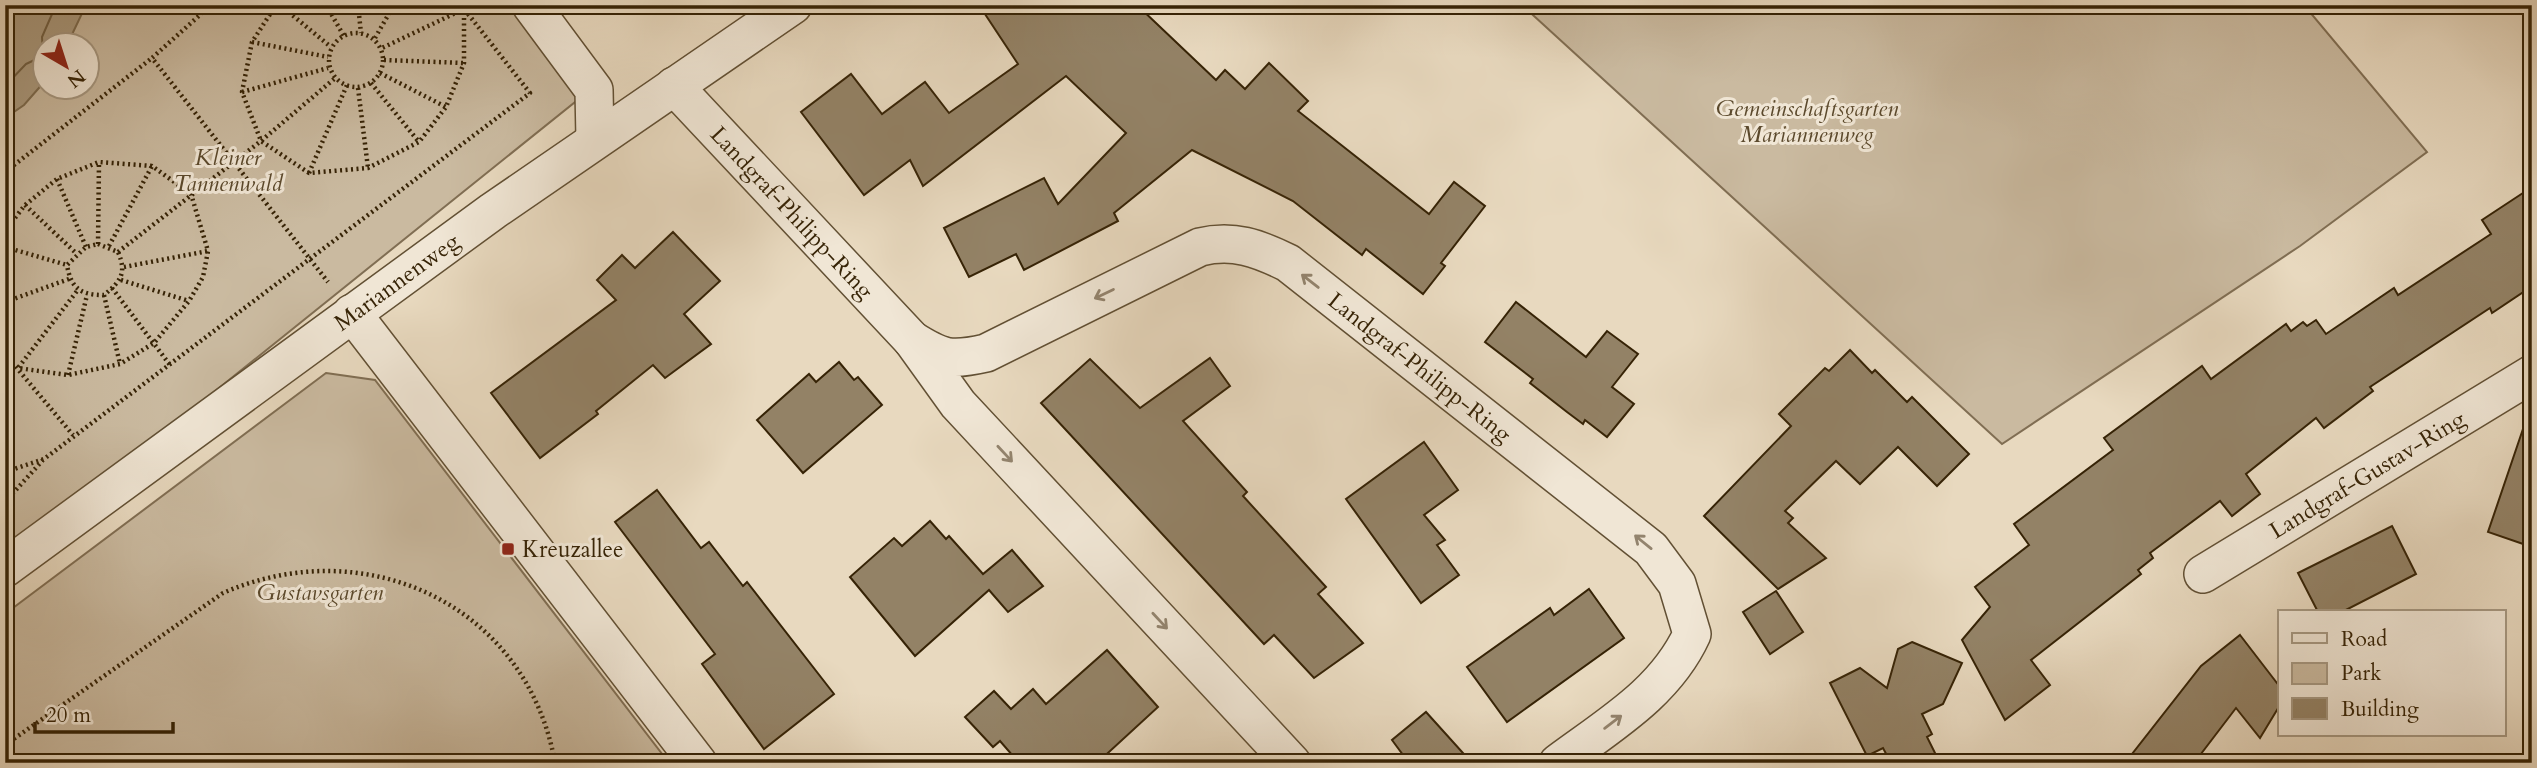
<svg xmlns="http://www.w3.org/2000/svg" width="2537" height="768" font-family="Cardo,serif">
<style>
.green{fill:#cabaa0;stroke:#806e53;stroke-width:2;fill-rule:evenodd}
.water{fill:#ab9b80;stroke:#7c6b4f;stroke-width:2}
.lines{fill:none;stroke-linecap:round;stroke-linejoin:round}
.shore{stroke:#705f43;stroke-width:2}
.building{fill:#938266;stroke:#362306;stroke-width:2}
.minor-casing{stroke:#625034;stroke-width:40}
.path{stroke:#362306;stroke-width:4.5;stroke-dasharray:2 3.5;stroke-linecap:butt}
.minor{stroke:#f0e6d5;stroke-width:37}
.oneway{stroke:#93846e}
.poi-dot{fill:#8f2418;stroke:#f0e6d5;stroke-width:2.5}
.labels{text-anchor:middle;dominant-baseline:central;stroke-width:6;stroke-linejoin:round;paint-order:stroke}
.park-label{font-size:23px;font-style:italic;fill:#5b492c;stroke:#f0e6d5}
.street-label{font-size:23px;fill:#362306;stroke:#f0e6d5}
.poi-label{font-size:23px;fill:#362306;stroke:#f0e6d5;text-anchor:start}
</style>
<rect width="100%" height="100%" fill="#e8d9bf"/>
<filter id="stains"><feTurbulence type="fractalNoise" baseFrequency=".00286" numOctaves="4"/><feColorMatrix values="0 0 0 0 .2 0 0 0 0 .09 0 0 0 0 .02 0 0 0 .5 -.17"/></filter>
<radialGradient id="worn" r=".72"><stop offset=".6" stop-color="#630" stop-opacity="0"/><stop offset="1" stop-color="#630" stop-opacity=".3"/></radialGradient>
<g class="green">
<path d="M5 5H517L585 94 5 560ZM46 46H88V88H46Z"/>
<polygon points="1522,5 2304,5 2427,152 2300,246 2002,444"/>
<polygon points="326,373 375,380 669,763 5,763 5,614"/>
</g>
<polygon class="water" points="5,5 86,5 67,45 46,46 45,81 24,105 5,118"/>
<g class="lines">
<polyline class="shore" points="5,86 26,64 43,56 42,37 56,5"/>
</g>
<g class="building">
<polygon points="979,5 1137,5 1216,80 1225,70 1245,89 1269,63 1308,101 1298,111 1429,214 1454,182 1485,206 1441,263 1445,266 1423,294 1366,249 1362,255 1293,201 1192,150 1114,213 1118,221 1024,270 1016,254 969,277 944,228 1044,178 1058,204 1126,133 1066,76 923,186 910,160 864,195 801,112 851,74 882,114 925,82 949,113 1018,64"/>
<polygon points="2532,187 2532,295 2528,289 2492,313 2490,308 2370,387 2373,391 2324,428 2316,418 2246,474 2260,494 2232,516 2220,501 2150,553 2153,558 2138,570 2141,574 2031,660 2050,685 2005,720 1962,640 1990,607 1975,587 2029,545 2014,524 2113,450 2104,438 2202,366 2211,379 2286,324 2291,331 2303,322 2307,326 2316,320 2326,334 2394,288 2398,295 2491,234 2482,220"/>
<polygon points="673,232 720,281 684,314 711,344 665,378 653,365 596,411 598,414 540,458 491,393 616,300 597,280 622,255 635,268"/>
<polygon points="1516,302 1586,357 1607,331 1638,354 1612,387 1634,404 1607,437 1585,420 1583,424 1567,412 1530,383 1533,379 1485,342"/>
<polygon points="1850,350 1872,373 1875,370 1907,402 1912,397 1969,454 1937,486 1898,447 1860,484 1836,461 1785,511 1793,518 1788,523 1826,558 1778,589 1704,516 1791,426 1779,414 1825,368 1829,371"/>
<polygon points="1210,358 1230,386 1183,421 1247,492 1243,496 1326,587 1318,594 1363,643 1314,678 1274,635 1264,644 1041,403 1090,359 1140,408"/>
<polygon points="839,362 854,380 858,377 882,405 803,473 757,420 809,374 816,382"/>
<polygon points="2525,423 2532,424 2532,547 2488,532"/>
<polygon points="1424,442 1458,490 1424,515 1445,540 1437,545 1459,575 1421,603 1346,499"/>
<polygon points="657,490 701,548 709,542 743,586 747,582 834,694 764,749 702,664 715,654 615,522"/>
<polygon points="930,521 946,539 949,536 983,574 1012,550 1043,586 1008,612 989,590 915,656 850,577 894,538 902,546"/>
<polygon points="2392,526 2416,574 2342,612 2318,612 2298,573"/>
<polygon points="1589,589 1624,638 1507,722 1467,667 1550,608 1554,615"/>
<polygon points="1776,591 1803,632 1770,654 1743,612"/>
<polygon points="2240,635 2280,687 2280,705 2260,738 2236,708 2194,763 2125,763 2201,666"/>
<polygon points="1912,642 1962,663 1943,704 1922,714 1932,734 1927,737 1940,763 1891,763 1883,748 1867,756 1830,683 1860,668 1887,688 1898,649"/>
<polygon points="1107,650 1158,707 1097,763 1019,763 1000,741 993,747 965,717 994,691 1011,709 1033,689 1046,704"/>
<polygon points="1426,712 1472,763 1409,763 1392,740"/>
</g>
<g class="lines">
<g class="minor-casing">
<g id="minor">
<polyline points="531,5 594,90 595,139"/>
<path id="s1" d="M674 86 912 340"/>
<polyline points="352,313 698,763"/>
<path id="s2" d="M5 568 493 211 793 5"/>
<path id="s3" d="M2203 574 2532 374"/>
<path id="s4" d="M1292 763 958 404 912 340C942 359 951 361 986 353L1200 247C1233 239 1258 248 1288 263L1651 549 1677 584 1692 634C1665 693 1609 725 1558 763"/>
</g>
</g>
<g class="path">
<polyline points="211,5 152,58 328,282"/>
<polyline points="276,5 252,42 242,92 261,141 309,173 368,168 419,142 446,107 464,63 464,9 382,48"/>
<polyline points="280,5 331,47"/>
<polyline points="326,5 344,36"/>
<polyline points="358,5 361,33"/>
<circle cx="356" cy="60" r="27"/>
<polyline points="375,38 394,5"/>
<polyline points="252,42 328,57"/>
<polyline points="384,60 464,63"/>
<polyline points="380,73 446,107"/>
<polyline points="371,83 419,142"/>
<polyline points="358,88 368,168"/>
<polyline points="242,92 328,68"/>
<polyline points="5,172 152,58"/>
<polyline points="309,173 347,85"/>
<polyline points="57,179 86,247"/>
<polyline points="25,205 77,254"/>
<polyline points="5,231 25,205 57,179 99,162 152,166 191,194 208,251 203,277 189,301 154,343 120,364 68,375 18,368 77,291"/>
<path d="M98 244 118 252C127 273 121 281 104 295 81 295 71 289 67 265L86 247Z"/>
<polyline points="98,244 99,162"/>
<polyline points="109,246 152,166"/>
<polyline points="5,247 67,265"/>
<polyline points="118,252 261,141 334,79"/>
<polyline points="124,267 208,251"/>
<polyline points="121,280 189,301"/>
<polyline points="112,288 170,365"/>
<polyline points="104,295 120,364"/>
<polyline points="5,302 69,279"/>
<polyline points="5,354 73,435"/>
<polyline points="68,375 87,295"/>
<polyline points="5,472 44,459 530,93 461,5"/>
<polyline points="5,502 43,460"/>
<path d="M5 745 223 593C365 531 527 604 555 763"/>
</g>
<use href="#minor" class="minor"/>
</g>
<defs><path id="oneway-shaft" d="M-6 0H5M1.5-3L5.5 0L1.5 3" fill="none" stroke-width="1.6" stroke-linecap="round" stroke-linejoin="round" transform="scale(1.75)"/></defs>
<g class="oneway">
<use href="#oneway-shaft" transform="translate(1310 281) rotate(-142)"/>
<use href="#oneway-shaft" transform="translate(1104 294) rotate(154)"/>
<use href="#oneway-shaft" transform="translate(1005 454) rotate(47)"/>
<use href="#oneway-shaft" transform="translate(1643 542) rotate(-141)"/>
<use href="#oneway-shaft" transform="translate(1160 621) rotate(47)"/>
<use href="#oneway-shaft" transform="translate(1613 722) rotate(-37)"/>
</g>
<rect class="poi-dot" x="501" y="542" width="14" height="14" rx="3.5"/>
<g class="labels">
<g class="park-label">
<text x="1807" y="108">Gemeinschaftsgarten<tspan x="1807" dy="26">Mariannenweg</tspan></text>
<text x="228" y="157">Kleiner<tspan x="228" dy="26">Tannenwald</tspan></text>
<text x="320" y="592">Gustavsgarten</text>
</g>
<g class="street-label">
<text stroke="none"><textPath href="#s1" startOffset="173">Landgraf-Philipp-Ring</textPath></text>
<text stroke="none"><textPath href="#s2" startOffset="485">Mariannenweg</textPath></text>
<text stroke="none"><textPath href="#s4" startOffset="1146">Landgraf-Philipp-Ring</textPath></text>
<text stroke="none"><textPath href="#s3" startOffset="192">Landgraf-Gustav-Ring</textPath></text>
</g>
<g class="poi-label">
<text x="522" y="549">Kreuzallee</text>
</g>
</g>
<rect width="2537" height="768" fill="none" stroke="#e8d9bf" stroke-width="28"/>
<rect x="7" y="7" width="2523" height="754" fill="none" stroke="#362306" stroke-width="3.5"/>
<rect x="14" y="14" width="2509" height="740" fill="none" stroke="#362306" stroke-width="2"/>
<rect x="2278" y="610" width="228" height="126" fill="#f0e6d5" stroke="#a69882" stroke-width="2"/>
<rect x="2292" y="633" width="35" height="10" fill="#f0e6d5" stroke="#a69882" stroke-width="2"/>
<text x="2341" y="646" font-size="21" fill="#362306">Road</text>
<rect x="2292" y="663" width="35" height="21" fill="#cabaa0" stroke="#a69882" stroke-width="2"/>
<text x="2341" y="680" font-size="21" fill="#362306">Park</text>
<rect x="2292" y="698" width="35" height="21" fill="#938266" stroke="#a69882" stroke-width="2"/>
<text x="2341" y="716" font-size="21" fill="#362306">Building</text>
<g transform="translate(66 66) rotate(141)"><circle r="33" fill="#f0e6d5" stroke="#a69882" stroke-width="2"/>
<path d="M0-5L12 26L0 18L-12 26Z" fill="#8f2418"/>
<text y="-10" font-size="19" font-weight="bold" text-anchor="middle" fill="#362306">N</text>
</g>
<path d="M35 722v10h138v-10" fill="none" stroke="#362306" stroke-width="3.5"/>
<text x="46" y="722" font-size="21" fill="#362306" stroke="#f0e6d5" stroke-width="5" paint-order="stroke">20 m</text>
<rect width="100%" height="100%" filter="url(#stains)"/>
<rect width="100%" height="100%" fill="url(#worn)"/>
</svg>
